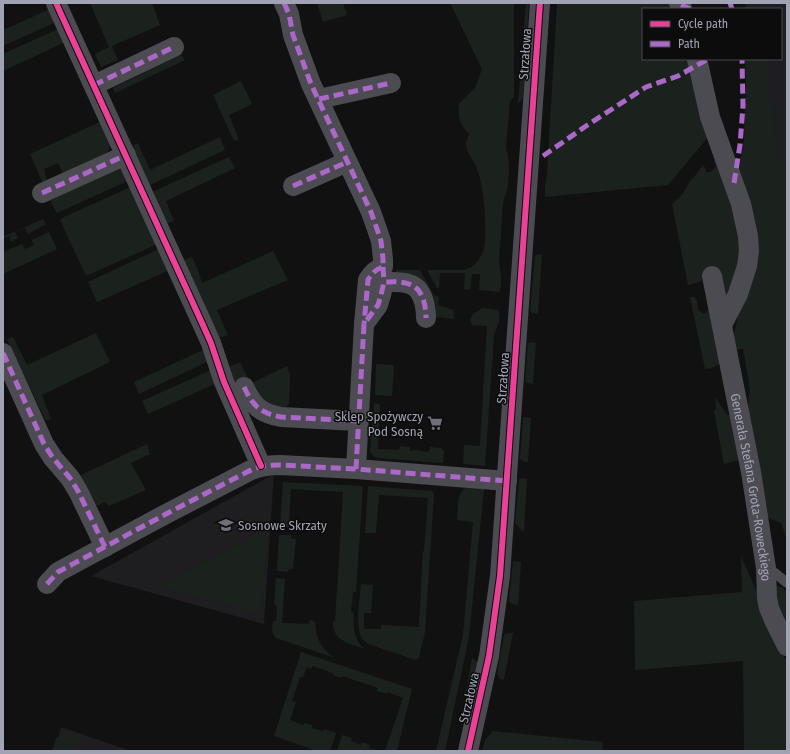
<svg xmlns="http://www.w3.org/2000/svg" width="790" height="754" font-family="'Fira Sans Condensed',sans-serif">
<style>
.built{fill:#1e1e20}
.green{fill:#1b221d}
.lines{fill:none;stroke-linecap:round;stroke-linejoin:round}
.lane{stroke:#4b4b51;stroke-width:10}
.street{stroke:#4b4b51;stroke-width:20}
.quiet{stroke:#ac68c9;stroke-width:5;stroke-dasharray:10 5;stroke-linecap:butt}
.cycleway-casing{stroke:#0c0c0d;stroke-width:8}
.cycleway{stroke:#ea4096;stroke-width:6}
.labels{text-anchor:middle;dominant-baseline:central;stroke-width:3;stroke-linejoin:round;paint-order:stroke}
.street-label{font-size:13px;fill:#a1a3b4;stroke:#0c0c0d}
.poi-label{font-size:13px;fill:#a1a3b4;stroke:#0c0c0d;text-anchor:end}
</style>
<rect width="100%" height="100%" fill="#111112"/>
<g class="built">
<polygon points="745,3 787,3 787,172 763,175 751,59 781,59 781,9 746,9"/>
<polygon points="274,474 264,624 91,576"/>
<polygon points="61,727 131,751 54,751"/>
</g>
<g class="green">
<polygon points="90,3 152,3 160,25 112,46 118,60 101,67 95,54 109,47"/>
<polygon points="317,3 343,3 347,15 323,22"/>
<path d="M450 3H514V96L510 102 506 147 509 162 508 186 503 203 499 261 501 278 500 292 479 290 480 274H472L470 290 464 289 465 273H440L439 288H437L428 272V270H464C473 268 480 260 483 251 488 239 484 197 481 183 480 178 478 171 476 166 472 158 466 152 466 143 467 140 468 137 469 134 459 124 458 117 459 104L475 88 482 69Z"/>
<polygon points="526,3 529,3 523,98 518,104"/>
<polygon points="557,3 673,3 676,9 643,9 643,59 691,59 709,136 668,185 545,197 545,186 547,174"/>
<polygon points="50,9 56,22 3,46 3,30"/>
<polygon points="60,28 65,42 3,71 3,54"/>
<polygon points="181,55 185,60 115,93 113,88"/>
<polygon points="745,59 766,59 777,162 787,161 787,539 781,523 766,517 747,414 750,389 743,348 735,351 733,340 741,301 737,182 744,139 746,85"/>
<polygon points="241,81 252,104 229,115 239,140 234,141 213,95"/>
<path d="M102 121C107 132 115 145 105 155L63 173 58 163 44 169 48 185 44 186 30 154Z"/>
<polygon points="220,137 225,150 148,186 130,147 138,143 150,170"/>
<polygon points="229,157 235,168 166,201 174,221 165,224 152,192"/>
<path d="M719 159 745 233 734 295 725 296 709 276 702 278V281L688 285 672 204 682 195 690 181 694 177 703 165 706 169V172C711 173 713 170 716 166L714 161Z"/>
<polygon points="119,168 126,172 130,180 57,213 49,198"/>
<polygon points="133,186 158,242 151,247 86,276 60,220 64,217"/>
<polygon points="43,219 46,224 28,234 25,228 15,232 18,238 11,242 9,236 3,239 3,237"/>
<polygon points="49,232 57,249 3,274 3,252 22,244 25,249 34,245 32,240"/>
<polygon points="161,248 170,270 97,302 88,282"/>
<polygon points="273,251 288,280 217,310 228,335 218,338 182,261 192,257 198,270 202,283"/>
<polygon points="542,254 538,314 532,313 530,310 535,255"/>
<path d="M396 270H420L434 295 439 297 438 305 453 310 454 319 436 317C437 304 433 287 421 280 414 277 403 275 396 272Z"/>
<path d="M690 297H694L697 300 698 310 703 313H706L709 308 721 362C716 367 712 368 705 369Z"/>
<path d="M483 308 498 310C502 318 496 328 494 336L485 466 463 464 464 445 480 446 487 326 472 325 470 320 473 314Z"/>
<polygon points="96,333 110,362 42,395 51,419 46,421 7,339 13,337 27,365"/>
<polygon points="531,342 536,343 533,384 527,383 525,381 528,343"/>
<polygon points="205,349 209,361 139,394 134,382"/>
<polygon points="240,362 250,383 236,389 226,368"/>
<polygon points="376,364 394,365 392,396 375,395"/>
<polygon points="287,366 290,374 289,403 288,405 283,408 268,403 260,397 252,383"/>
<polygon points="211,370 217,383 148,414 142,401"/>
<polygon points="715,397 727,415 731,415 740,460 724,464 714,411 716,409"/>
<path d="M374 403 380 404 378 449 399 450 400 446 410 447V451L415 450 429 452 430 447 442 448V450H444L443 463 378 458C373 457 371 454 370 450Z"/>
<polygon points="523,417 531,418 528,462 524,462 520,459"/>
<polygon points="147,444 150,454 131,463 146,490 109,506 105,502 94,507 86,484 79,476"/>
<polygon points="521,478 527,479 524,531 522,531 515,523 519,479"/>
<path d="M283 482 363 486 356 592H353L351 612 354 613C353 626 353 640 365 649 351 644 332 641 333 622H335L343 492 291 489 289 528 280 527Z"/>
<path d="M368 486 431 491 433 492 434 494 425 632 419 657 416 660 368 644C367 643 364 641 363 640 354 628 360 598 361 584L373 585 371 613H364V629H381V625L419 627 423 551H424L428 498 379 495 376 533H365Z"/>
<path d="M465 488H468L484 489 469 637 445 751H436L463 635 473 522 457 520C458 510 456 494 465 488Z"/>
<polygon points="270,528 259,613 160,587"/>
<polygon points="279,535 291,535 291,538 296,539 293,569 289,569 288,572 277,571"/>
<polygon points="741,556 760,599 762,618 787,662 787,751 744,751 743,661 635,670 634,601 742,592"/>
<polygon points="513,561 521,562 518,605 512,604 509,601"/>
<path d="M276 578 285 579 282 623 309 624 310 620 315 621C316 637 320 649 335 658L276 638C271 634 272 627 273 621H276L277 606 274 605Z"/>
<path d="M775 586C781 586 784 588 787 592V636L781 624Z"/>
<polygon points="507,633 513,633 504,680 500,679 497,674 504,635"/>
<polygon points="301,652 412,689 397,751 385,751 403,698 388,692 387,694 377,691 378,688 342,676 341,678 333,675 333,673 312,666 311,669 307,667 303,677 300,677 292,701 296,702 290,720 303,725 305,723 312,725 312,728 323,731 324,729 336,733 330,751 317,751 274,736"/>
<polygon points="472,658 479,663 475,687 466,691"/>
<polygon points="493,731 603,742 602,751 482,751 485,740"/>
<polygon points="68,733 75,734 79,736 74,751 52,751 56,738 65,734"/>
<polygon points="342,735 352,738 351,741 361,745 362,742 370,745 369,748 379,751 337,751"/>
</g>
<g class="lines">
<polyline class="lane" points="766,568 775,573 787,583"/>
<g class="street">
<polyline points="56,3 202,323 211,343 224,382 261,466"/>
<path d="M284 3 289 14 293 35 311 84 371 212 378 232 381 241 383 259V267C376 269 372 273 368 280L364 324"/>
<polyline points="679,3 682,9"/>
<polyline points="697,59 710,117 741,204 748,236 749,251 747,266 738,294 722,325"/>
<polyline points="94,85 174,47"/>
<polyline points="319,99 391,83"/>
<polyline points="293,186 347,162"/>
<polyline points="42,193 126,155"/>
<path id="s1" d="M712 276 751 472 766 568 767 598 769 608 774 620 787 646"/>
<polyline points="3,353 44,444 53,458 70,478 78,491 105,547"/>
<path d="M244 387C253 406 260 413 281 417L358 421"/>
<path d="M356 469 364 324 378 305 381 295 384 282C392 282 401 281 409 284 423 288 426 306 426 318"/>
<path d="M47 584 58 572 166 514 249 471C259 466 269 465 280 465L356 469 507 481"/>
<polyline points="468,751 489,656 500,576 540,3"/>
</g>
<g class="quiet">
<path d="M284 3 289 14 293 35 311 84 371 212 378 232 381 241 383 259V267C376 269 372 273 368 280L364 324"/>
<polyline points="730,3 732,9"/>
<polyline points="681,5 690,9"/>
<polyline points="94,85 174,47"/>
<polyline points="319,99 391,83"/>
<polyline points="543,156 586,126 646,87 678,76 708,59"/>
<polyline points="734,183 740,145 743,106 742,59"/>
<polyline points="293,186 347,162"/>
<polyline points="42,193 126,155"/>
<polyline points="383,267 384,282"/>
<polyline points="3,353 44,444 53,458 70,478 78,491 105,547"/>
<path d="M244 387C253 406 260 413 281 417L358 421"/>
<path d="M356 469 364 324 378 305 381 295 384 282C392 282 401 281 409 284 423 288 426 306 426 318"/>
<path d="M47 584 58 572 166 514 249 471C259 466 269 465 280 465L356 469 507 481"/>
</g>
<g class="cycleway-casing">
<g id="cycleway">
<polyline points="56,3 202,323 211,343 224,382 261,466"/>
<polyline points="468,751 489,656 500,576 540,3"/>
</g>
</g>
<use href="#cycleway" class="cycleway"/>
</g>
<defs>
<g id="supermarket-bare" transform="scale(1.2)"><path d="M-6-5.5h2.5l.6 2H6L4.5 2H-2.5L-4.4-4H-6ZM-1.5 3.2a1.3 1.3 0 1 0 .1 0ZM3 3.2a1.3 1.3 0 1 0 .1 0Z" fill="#6f707b" stroke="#0c0c0d" stroke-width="2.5" paint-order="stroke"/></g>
<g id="school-bare" transform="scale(1.2)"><path d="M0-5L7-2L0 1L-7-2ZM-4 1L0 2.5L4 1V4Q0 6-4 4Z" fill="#6f707b" stroke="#0c0c0d" stroke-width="2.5" paint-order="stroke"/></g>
</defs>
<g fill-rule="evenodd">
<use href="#supermarket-bare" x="435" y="423"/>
<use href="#school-bare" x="226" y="525"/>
</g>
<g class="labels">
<g class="street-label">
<text transform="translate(525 54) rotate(-86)">Strzałowa</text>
<text transform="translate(503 378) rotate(-86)">Strzałowa</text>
<text stroke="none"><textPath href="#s1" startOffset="215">Generała Stefana Grota-Roweckiego</textPath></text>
<text transform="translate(469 698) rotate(-77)">Strzałowa</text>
</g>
<g class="poi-label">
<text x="423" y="416">Sklep Spożywczy<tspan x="423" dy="15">Pod Sosną</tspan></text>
<text x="238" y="525" text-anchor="start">Sosnowe Skrzaty</text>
</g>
</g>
<rect width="790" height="754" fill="none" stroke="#a1a3b4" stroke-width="8"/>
<rect x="642" y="8" width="140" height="52" fill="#0c0c0d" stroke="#484850"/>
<rect x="650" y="21" width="20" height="6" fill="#ea4096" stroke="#484850"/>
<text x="678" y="28" font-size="12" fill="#a1a3b4">Cycle path</text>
<rect x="650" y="41" width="20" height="6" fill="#ac68c9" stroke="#484850"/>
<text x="678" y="48" font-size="12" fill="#a1a3b4">Path</text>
</svg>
